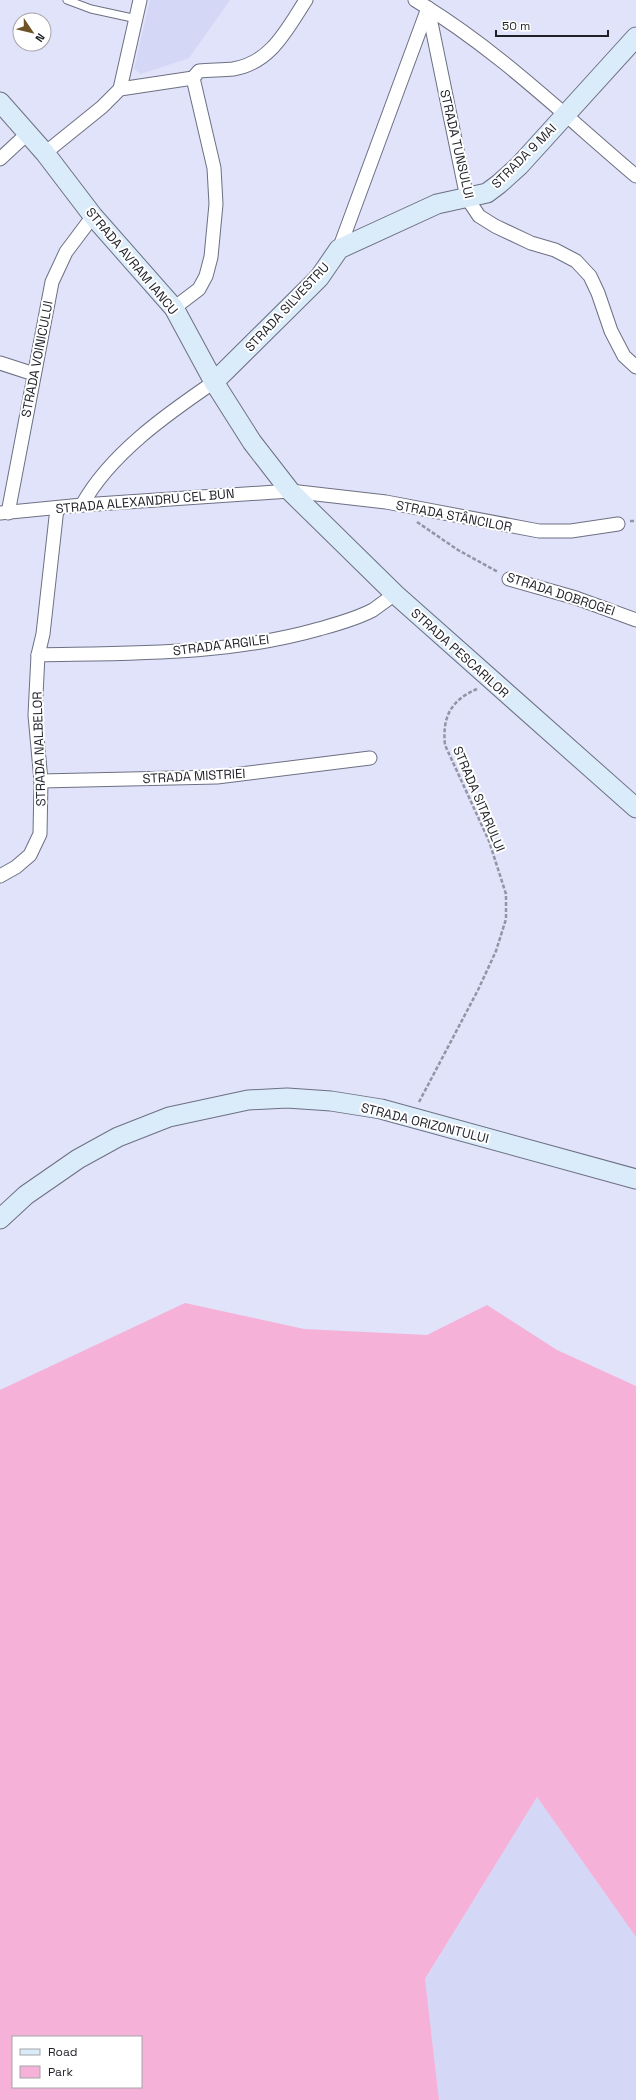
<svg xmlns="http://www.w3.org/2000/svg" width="636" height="2100" font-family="'Space Grotesk',sans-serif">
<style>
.built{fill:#d4d7f5}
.green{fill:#f5b1d8;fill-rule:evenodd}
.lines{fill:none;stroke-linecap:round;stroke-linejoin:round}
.lane-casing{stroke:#6d7083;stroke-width:9}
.street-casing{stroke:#6d7083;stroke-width:15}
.secondary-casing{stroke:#6d7083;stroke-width:21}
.path{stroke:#9295a5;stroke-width:2.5;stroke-dasharray:4 2;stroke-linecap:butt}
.lane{stroke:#fff;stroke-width:7}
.street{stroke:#fff;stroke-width:13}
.secondary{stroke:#daebfa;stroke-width:19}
.labels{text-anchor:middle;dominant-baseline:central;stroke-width:4;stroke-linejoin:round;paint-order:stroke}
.street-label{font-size:13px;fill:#1e1f27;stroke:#fff}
</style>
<rect width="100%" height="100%" fill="#e0e3f9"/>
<g class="built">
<polygon points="150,0 230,0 189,58 141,74 134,69"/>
<polygon points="537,1797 636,1937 636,2100 439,2100 425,1980"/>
</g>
<path class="green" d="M185 1303 304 1329 427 1335 487 1305 557 1350 636 1386V1937L537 1797 425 1979 439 2100H0V1390ZM13 2037H141V2087H13Z"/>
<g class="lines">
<g class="lane-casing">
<polyline id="lane" points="67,0 91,9 137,19"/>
</g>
<g class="street-casing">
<g id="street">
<path d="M415 0C497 49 564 115 636 176"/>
<polyline points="428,8 467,198 479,216 495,226 531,243 555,250 576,261 590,276 598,293 611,331 624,356 636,367"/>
<polyline points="120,89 140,0"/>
<path d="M45 153 102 107 120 89 193 78 199 71C210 70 222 70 233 69 271 63 287 29 306 0"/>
<polyline points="0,159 28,133"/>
<polyline points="339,249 428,8"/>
<polyline points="174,308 199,289 206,276 211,257 216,204 214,168 193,78"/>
<polyline points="0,363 34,374"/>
<path d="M82 505C110 454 167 414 214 382"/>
<polyline points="0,513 82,505 290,491 386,502 539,531 571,531 618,524"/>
<polyline points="8,513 52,282 66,252 93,216"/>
<polyline points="509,579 576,598 636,620"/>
<path d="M38 655C132 653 228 655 319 629 337 624 356 619 373 610 380 605 388 599 395 594"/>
<polyline points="41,781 217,777 370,758"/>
<polyline points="0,876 16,867 30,855 40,834 41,781 35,715 38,655 43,634 57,508"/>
</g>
</g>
<g class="secondary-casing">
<g id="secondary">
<polyline points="0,102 45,153 93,216 174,308 214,382 252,442 290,491 395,594 636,808"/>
<polyline points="214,382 319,278 339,249 437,204 487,193 499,184 519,166 636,37"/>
<polyline points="0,1219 26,1195 78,1159 118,1137 169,1117 248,1100 287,1098 331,1101 381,1109 636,1179"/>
</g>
</g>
<g class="path">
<polyline points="630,521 636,521"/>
<polyline points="417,522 458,550 498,572"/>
<path d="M419 1102 478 990 496 951 506 919V894L489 841 445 745C442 717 451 700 477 689"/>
</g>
<use href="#lane" class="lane"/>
<use href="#street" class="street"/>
<use href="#secondary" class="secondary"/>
</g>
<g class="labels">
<g class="street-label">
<text transform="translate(457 144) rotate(77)">STRADA TUNSULUI</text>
<text transform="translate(524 156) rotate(-45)">STRADA 9 MAI</text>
<text transform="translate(132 261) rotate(50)">STRADA AVRAM IANCU</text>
<text transform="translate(287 307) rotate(-47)">STRADA SILVESTRU</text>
<text transform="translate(37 359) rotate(-79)">STRADA VOINICULUI</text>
<text transform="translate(145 501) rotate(-5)">STRADA ALEXANDRU CEL BUN</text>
<text transform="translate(454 516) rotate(11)">STRADA STÂNCILOR</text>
<text transform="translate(561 594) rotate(18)">STRADA DOBROGEI</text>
<text transform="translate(221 645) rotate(-7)">STRADA ARGILEI</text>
<text transform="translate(460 653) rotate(42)">STRADA PESCARILOR</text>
<text transform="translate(39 749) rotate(-92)">STRADA NALBELOR</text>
<text transform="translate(194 776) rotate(-3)">STRADA MISTRIEI</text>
<text transform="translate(479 799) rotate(67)">STRADA SITARULUI</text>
<text transform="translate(425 1123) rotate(14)">STRADA ORIZONTULUI</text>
</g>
</g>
<rect x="12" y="2036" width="130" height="52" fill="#ffffff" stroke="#a5a5a9"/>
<rect x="20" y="2049" width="20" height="6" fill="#daebfa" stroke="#a5a5a9"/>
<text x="48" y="2056" font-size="12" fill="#1e1f27">Road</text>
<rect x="20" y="2066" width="20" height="12" fill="#f5b1d8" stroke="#a5a5a9"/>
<text x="48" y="2076" font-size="12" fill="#1e1f27">Park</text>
<g transform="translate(32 32) rotate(125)"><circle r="19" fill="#ffffff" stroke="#a5a5a9"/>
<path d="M0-3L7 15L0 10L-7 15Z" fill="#6c5224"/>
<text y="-6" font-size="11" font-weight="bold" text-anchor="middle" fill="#1e1f27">N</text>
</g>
<path d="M496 30v6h112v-6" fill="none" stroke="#1e1f27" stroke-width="2"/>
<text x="502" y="30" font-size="12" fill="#1e1f27" stroke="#ffffff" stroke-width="3" paint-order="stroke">50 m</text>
</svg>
